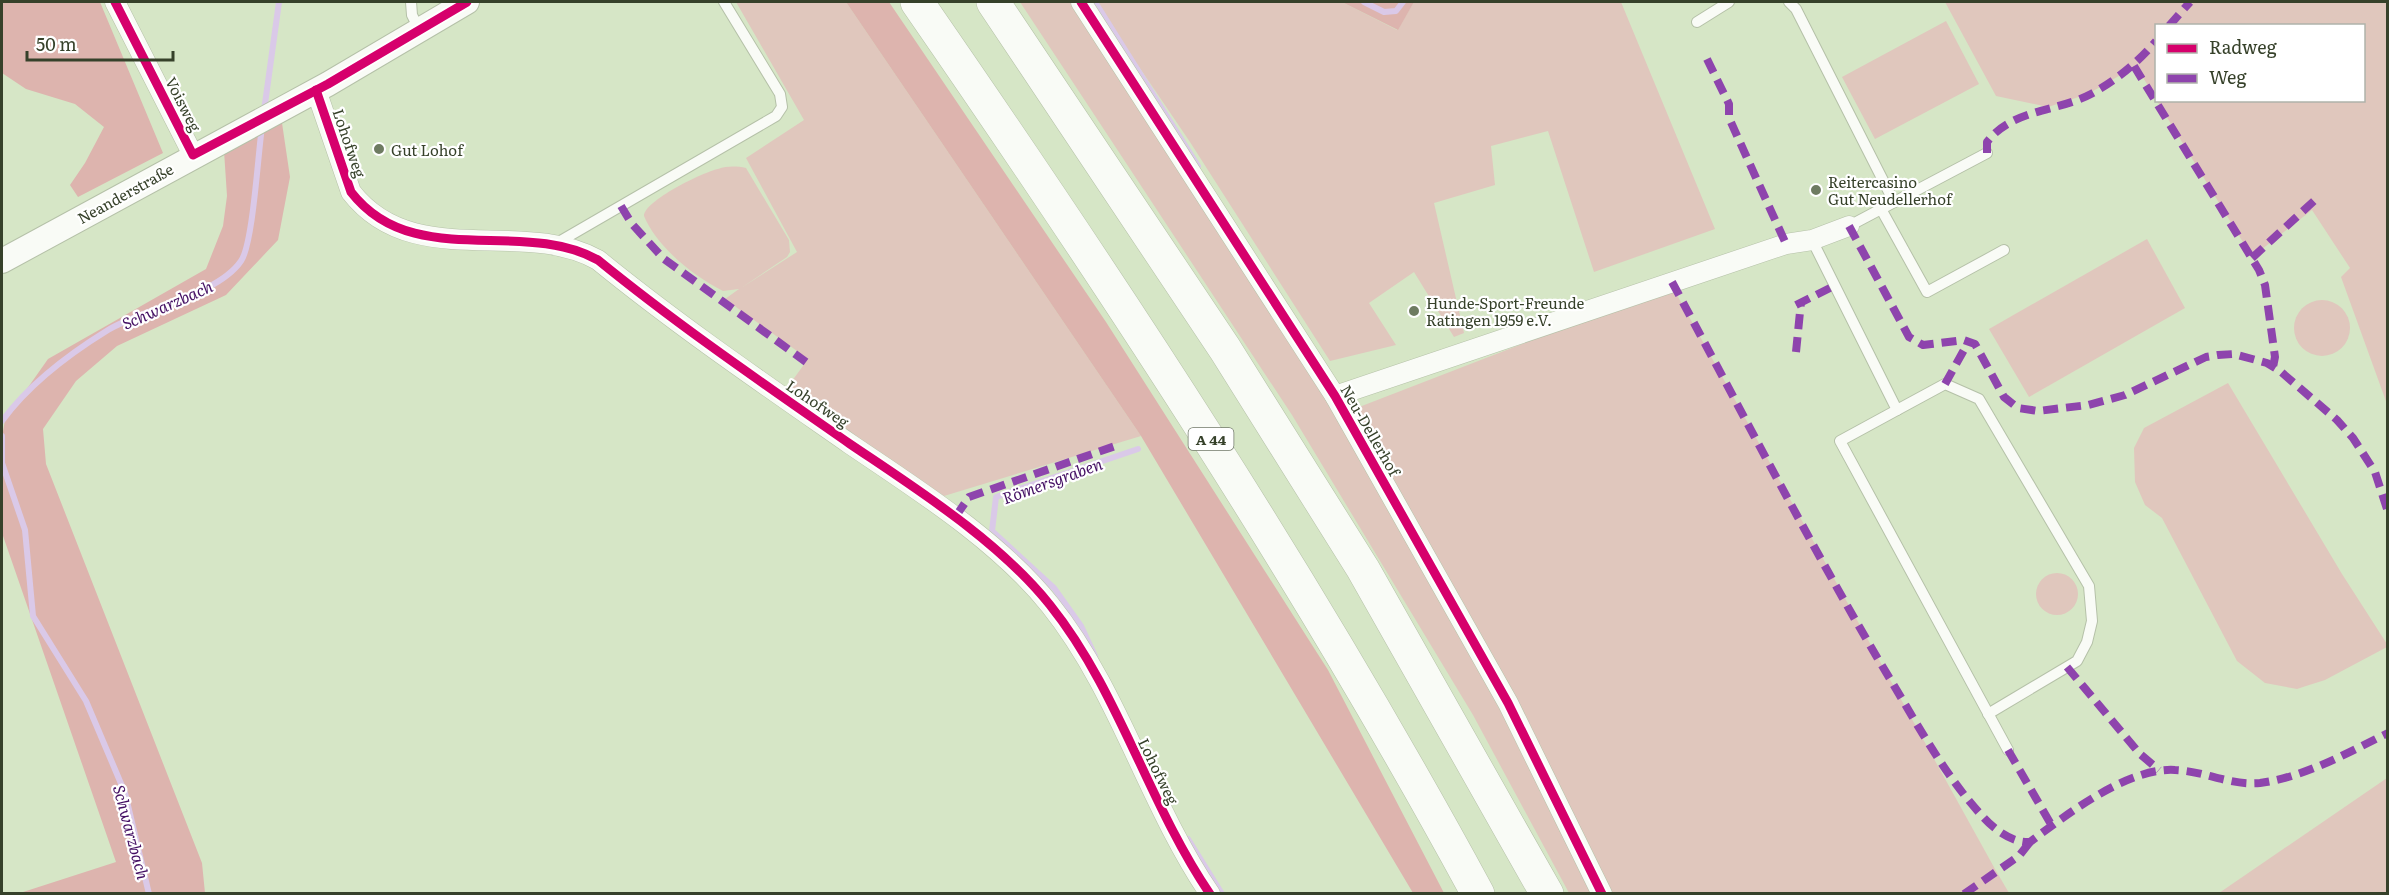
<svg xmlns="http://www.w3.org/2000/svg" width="2389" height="895" font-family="Literata,serif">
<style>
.green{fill:#e0c7bd}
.forest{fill:#ddb4ae}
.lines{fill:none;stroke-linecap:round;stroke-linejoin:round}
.stream{stroke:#dac9e8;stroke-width:6}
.service-casing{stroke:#b5c1a8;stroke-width:12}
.minor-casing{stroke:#b5c1a8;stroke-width:21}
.tertiary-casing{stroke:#b5c1a8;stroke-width:26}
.motorway-casing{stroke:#b5c1a8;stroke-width:34}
.service{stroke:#f9fbf6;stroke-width:10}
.minor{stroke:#f9fbf6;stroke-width:20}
.tertiary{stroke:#f9fbf6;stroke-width:24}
.motorway{stroke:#f9fbf6;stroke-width:33}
.quiet{stroke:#8e44ad;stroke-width:8;stroke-dasharray:15 8;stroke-linecap:butt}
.cycleway-casing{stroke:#fff;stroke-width:13}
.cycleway{stroke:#d6006c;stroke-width:9}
.poi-dot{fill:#6e7b61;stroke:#fff;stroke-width:2}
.labels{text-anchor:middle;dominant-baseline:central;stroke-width:4.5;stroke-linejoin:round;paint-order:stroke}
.shield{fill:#fff;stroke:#727a6a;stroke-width:1.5}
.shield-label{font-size:14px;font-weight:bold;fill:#36412a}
.street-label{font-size:15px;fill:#36412a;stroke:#fff}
.poi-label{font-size:15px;fill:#36412a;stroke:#fff;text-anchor:start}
.water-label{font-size:16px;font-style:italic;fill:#440f63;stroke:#fff}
</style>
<rect width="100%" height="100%" fill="#d6e6c6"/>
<g class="green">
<path d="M736 2H846L1141 436 944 496 784 392 808 359 725 299 739 289 723 291C693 276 657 247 644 216 644 201 703 172 718 169 727 166 736 166 746 168L789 240 790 252 787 257 741 288 797 252 746 158 804 120Z"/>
<polygon points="1020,2 1071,2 1328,398 1497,704 1594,893 1569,893 1473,715 1292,415"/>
<polygon points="1095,2 1342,2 1397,30 1414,2 1621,2 1715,229 1594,272 1548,131 1491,146 1495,185 1434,203 1464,333 1454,337 1414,272 1369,303 1396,345 1330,361 1190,142"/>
<polygon points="1945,2 2387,2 2387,404 2341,277 2350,268 2312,210 2252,257 2157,101 2364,100 2364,26 2156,26 2156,99 2136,66 2088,94 2048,107 1996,96"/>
<polygon points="1946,21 1979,84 1875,139 1842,77"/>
<polygon points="2147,239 2185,308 2029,397 1989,329"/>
<polygon points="1672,286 1995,869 2009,893 1609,893 1514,704 1354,409"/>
<circle cx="2322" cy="328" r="28"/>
<polygon points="2228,383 2342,574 2387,644 2387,647 2325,680 2306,686 2297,689 2265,683 2237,661 2162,518 2145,505 2135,482 2134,448 2144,428"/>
<circle cx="2057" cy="594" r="21"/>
<polygon points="2387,778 2387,893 2219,893"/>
</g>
<g class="forest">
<polygon points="2,2 100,2 163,153 78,197 70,185 85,163 104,127 75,104 26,89 2,73"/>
<polygon points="846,2 889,2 1106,322 1328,670 1444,893 1413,893 1141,436"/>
<polygon points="1342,2 1414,2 1398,30"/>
<polygon points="282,123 290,177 278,240 226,295 117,346 76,381 43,429 46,464 202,863 205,893 20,893 116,862 2,533 2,437 5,420 48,359 206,269 223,226 227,196 224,151"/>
</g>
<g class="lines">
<g class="stream">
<polyline points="1095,2 1198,166"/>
<polyline points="1364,2 1384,12 1396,11 1403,2"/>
<polyline points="264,111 279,2"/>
<path d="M2 421C29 384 69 354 108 330 143 309 218 295 241 261 253 244 258 153 262 127"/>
<polyline points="2,436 2,463 25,530 33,616 86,701 125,793 149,894"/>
<polyline points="1095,656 1081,626 1054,588 992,531 996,497 1138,449"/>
<polyline points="1188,839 1222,894"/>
</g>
<g class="service-casing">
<g id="service">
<polyline points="411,2 412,15 419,29"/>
<polyline points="1789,2 1796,9 1894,202"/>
<polyline points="1697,22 1729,2"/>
<polyline points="1881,209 1927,292 2004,250"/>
<polyline points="1849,226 1987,153"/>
<polyline points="1812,240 1897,410 1840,441 2008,750"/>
<polyline points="557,243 776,116 782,107 780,94 724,2"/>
<polyline points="1897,410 1945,384 1979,399 2089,586 2092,621 2087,642 2077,661 1988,714"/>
</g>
</g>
<g class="minor-casing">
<g id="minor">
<polyline points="115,2 193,155"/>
<polyline points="1081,2 1335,396 1508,703 1602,894"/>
<path d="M316 90 351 192C413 272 521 217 598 260 679 326 764 384 850 444 918 490 999 541 1050 605 1119 691 1148 803 1210 894"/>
<polyline points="1335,396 1786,244 1812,240 1849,226"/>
</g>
</g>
<g class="tertiary-casing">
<polyline id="tertiary" points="2,261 328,84 467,2"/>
</g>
<g class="motorway-casing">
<g id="motorway">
<path d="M917 2C1117 291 1310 584 1478 894"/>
<polyline points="993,2 1225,349 1363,569 1547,894"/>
</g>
</g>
<use href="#service" class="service"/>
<use href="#minor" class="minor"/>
<use href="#tertiary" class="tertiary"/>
<use href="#motorway" class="motorway"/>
<g class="quiet">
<polyline points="2169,26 2190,2"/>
<polyline points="1707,59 1729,104 1729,118 1786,244"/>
<polyline points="2134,66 2259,270 2265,285 2275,357 2273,367"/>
<path d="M1987 153V142C2012 109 2057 112 2091 94 2117 80 2138 62 2156 41"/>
<polyline points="621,206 632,224 664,259 806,362"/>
<polyline points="1849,226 1909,337 1923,345 1964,340 1975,344 2004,397 2018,408 2038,411 2088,405 2125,395 2206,357 2218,355 2234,354 2267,363 2280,371 2337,420 2353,438 2375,472 2388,512"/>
<polyline points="2252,258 2315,200"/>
<path d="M1672 282C1741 410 1807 539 1881 664 1913 716 1942 773 1984 818 1996 831 2013 843 2030 842 2066 815 2128 767 2175 770 2204 771 2231 786 2260 783 2305 777 2347 753 2388 733"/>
<polyline points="1796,305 1834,286"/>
<polyline points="1796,352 1801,302"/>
<polyline points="1945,384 1969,341"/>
<polyline points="956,516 969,497 1121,444"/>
<polyline points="2067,667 2140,754 2159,770"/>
<polyline points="2008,750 2052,826"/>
<polyline points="1964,894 2019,856 2030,842"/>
</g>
<g class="cycleway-casing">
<g id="cycleway">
<polyline points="115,2 193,155 328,84 467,2"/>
<polyline points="1081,2 1335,396 1508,703 1602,894"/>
<path d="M316 90 351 192C413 272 521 217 598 260 679 326 764 384 850 444 918 490 999 541 1050 605 1119 691 1148 803 1210 894"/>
</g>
</g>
<use href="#cycleway" class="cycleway"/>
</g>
<g class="poi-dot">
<circle cx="379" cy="149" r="6"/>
<circle cx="1816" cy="190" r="6"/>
<circle cx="1414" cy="311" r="6"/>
</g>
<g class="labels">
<rect class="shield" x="1188.5" y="428" width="45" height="22" rx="4.5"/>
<g class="shield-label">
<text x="1211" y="439">A 44</text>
</g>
<g class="street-label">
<text transform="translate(184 104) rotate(63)">Voisweg</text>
<text transform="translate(350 143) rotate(71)">Lohofweg</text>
<text transform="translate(125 193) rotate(-29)">Neanderstraße</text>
<text transform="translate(818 403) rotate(34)">Lohofweg</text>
<text transform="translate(1371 430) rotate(60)">Neu-Dellerhof</text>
<text transform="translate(1159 771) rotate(64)">Lohofweg</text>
</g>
<g class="poi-label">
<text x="391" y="149">Gut Lohof</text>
<text x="1828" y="181">Reitercasino<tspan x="1828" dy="17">Gut Neudellerhof</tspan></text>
<text x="1426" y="302">Hunde-Sport-Freunde<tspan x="1426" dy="17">Ratingen 1959 e.V.</tspan></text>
</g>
<g class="water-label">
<text transform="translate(167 304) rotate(-24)">Schwarzbach</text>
<text transform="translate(1052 480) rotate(-20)">Römersgraben</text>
<text transform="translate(132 832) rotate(75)">Schwarzbach</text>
</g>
</g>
<rect width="2389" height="895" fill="none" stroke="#36412a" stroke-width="6"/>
<rect x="2155" y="24" width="210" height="78" fill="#ffffff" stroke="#afb3aa" stroke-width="1.5"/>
<rect x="2167" y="44" width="30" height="9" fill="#d6006c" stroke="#afb3aa" stroke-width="1.5"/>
<text x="2209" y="54" font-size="18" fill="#36412a">Radweg</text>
<rect x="2167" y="74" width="30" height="9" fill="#8e44ad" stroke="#afb3aa" stroke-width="1.5"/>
<text x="2209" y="84" font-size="18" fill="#36412a">Weg</text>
<path d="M27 51v9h146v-9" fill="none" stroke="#36412a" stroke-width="3"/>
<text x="36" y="51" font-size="18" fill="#36412a" stroke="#ffffff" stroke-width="4.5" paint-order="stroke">50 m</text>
</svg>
